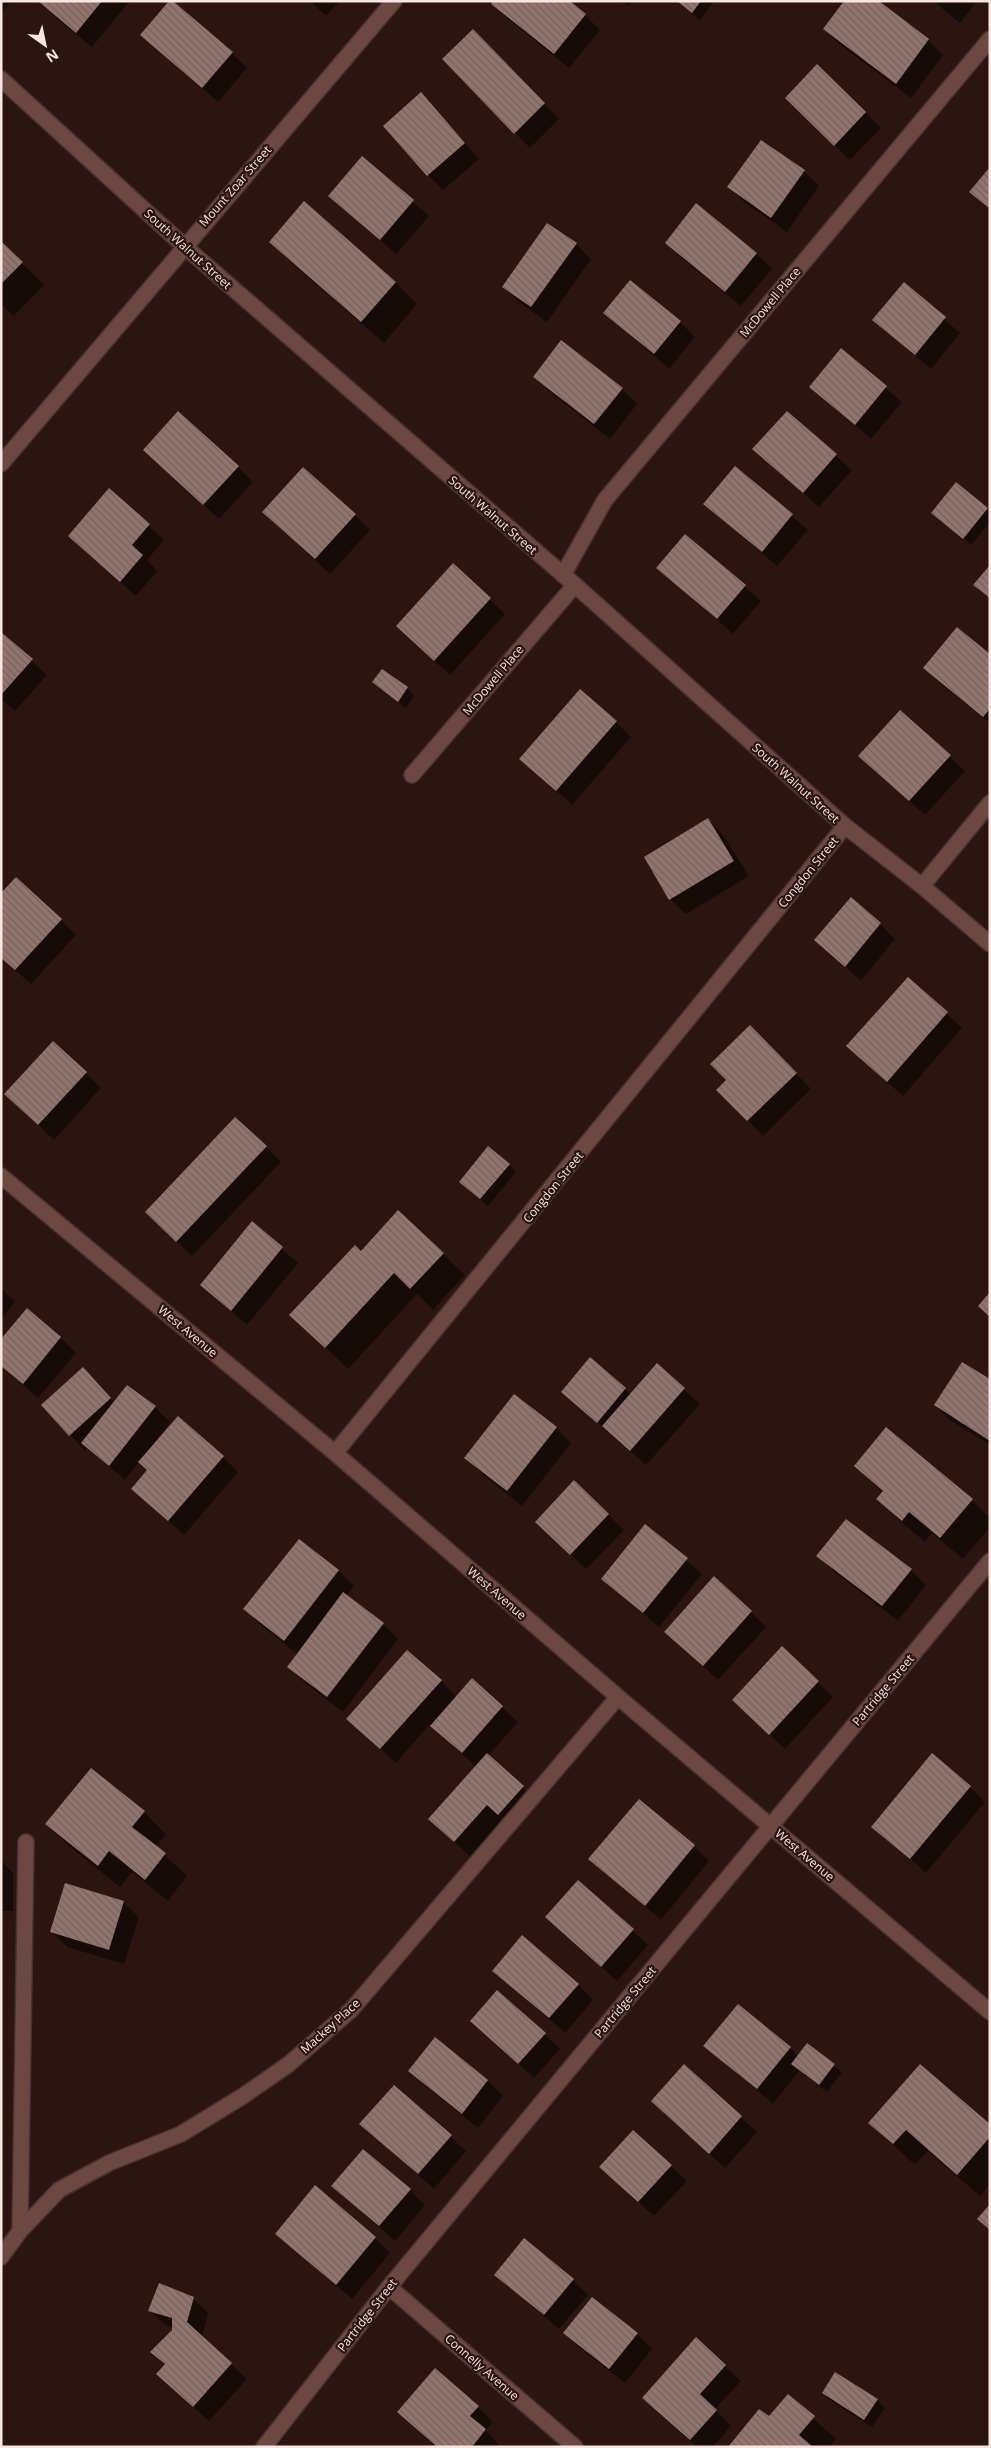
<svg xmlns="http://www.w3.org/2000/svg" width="991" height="2448" font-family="'Open Sans',sans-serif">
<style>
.shadow{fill:#0007}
.building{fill:url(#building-back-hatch)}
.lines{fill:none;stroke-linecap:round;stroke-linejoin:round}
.minor-casing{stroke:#49322e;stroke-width:18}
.minor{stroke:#6b4842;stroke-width:15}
.labels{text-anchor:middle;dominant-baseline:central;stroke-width:4.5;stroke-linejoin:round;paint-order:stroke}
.street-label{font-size:12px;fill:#f8e6e3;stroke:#2c1511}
</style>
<defs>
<pattern id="building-back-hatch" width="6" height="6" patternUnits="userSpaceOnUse" patternTransform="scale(1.25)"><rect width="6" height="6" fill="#92746e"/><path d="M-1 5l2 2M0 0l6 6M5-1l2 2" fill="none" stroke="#75615d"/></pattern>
</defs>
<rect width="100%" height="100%" fill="#2c1511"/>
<g class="shadow">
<polygon points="1,1 11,1 2,12 1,11"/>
<polygon points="40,1 129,1 129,2 92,47 55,17"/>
<polygon points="310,1 340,1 326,16"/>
<polygon points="622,1 632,1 628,6"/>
<polygon points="677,1 714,1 700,20"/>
<polygon points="933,1 977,1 960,23"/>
<polygon points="493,4 585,15 600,30 569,68 508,19"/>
<polygon points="824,28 928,40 943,55 911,98 839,44"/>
<polygon points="141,35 232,53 247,68 218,102"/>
<polygon points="488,46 559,119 530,148 515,133"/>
<polygon points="421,94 479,159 443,190 428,175"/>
<polygon points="865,112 881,128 850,160 801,113"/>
<polygon points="362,158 429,216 396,254 330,196"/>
<polygon points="990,169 990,210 971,192"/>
<polygon points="804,171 819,186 787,232 744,202 729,187"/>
<polygon points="696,205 757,254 772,269 741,306 681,258 666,242"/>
<polygon points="1,242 44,285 14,316 1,304"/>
<polygon points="271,242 395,282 417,304 384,343 293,264"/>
<polygon points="576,244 591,259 547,322 519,302 504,287"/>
<polygon points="904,284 960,333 931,369 874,320"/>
<polygon points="605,313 680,322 695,337 669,369"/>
<polygon points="562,342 622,389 637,404 610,439 550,392 535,377"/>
<polygon points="841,350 902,402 871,439 811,387"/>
<polygon points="787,412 852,470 819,507 754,449"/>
<polygon points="160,465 238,467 253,482 219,519"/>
<polygon points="735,468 808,530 777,566 705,504"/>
<polygon points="110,490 164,540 147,560 157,571 136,596 69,536"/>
<polygon points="987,509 990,511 990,522 971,545 940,520"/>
<polygon points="263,512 355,515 370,530 330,574"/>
<polygon points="685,535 761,601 733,634 658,568"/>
<polygon points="453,565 505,614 450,675 413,642"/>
<polygon points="1,633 47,675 15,711 1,699"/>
<polygon points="990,655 990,723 940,683 925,668"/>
<polygon points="373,682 407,688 414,696 406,708"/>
<polygon points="900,711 965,771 925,815 875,771"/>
<polygon points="616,722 631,737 572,805 521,759"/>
<polygon points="708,820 723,835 749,876 686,914 670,899"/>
<polygon points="61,920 76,935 31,984 1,958"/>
<polygon points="880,924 895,939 861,981 816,940"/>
<polygon points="908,978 962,1028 903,1096 863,1061"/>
<polygon points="750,1027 811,1089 763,1136 718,1090 728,1080"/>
<polygon points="86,1073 101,1088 54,1140 6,1094"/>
<polygon points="266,1147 281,1162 192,1256 162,1227"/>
<polygon points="509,1165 516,1172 488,1206 461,1182"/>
<polygon points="252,1223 298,1263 247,1325 201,1285"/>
<polygon points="361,1252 443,1254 465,1275 433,1310 417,1294 348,1369 291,1315"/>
<polygon points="1,1288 15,1302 1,1319"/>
<polygon points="61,1338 76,1353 38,1398 1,1366 1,1341"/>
<polygon points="657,1365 700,1404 646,1465 562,1392 625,1389 631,1395"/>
<polygon points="990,1381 990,1445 950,1420 935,1405"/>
<polygon points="98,1384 115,1403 155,1407 170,1422 155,1442 156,1443 223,1457 238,1472 184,1535 133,1489 148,1471 139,1462 125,1480 88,1448 85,1451 43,1405"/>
<polygon points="556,1428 571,1443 522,1506 481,1473 466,1458"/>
<polygon points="886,1429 972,1500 990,1518 990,1527 963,1559 932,1533 925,1542 900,1521 878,1499 883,1493 855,1466"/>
<polygon points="574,1482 624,1530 586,1569 552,1537"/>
<polygon points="645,1525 702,1574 659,1627 602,1579"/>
<polygon points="299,1541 339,1571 354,1586 346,1596 383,1624 398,1639 343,1712 304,1682 289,1667 298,1655 260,1624 245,1609"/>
<polygon points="818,1556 911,1570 926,1585 898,1621 833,1571"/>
<polygon points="751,1612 766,1627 718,1680 666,1632"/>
<polygon points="783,1648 833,1697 785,1749 749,1715"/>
<polygon points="472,1680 518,1722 488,1756 538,1802 513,1829 503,1819 470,1856 429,1819 476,1767 430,1724 396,1763 348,1719 441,1681 457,1697"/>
<polygon points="91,1770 144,1812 166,1834 156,1847 187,1876 168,1901 132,1872 120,1887 69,1846 47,1824"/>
<polygon points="970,1787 985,1802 926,1873 873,1826"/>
<polygon points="694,1846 709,1861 661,1920 590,1859"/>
<polygon points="1,1860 13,1873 13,1911 1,1911"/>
<polygon points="578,1882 648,1945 617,1981 546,1917"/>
<polygon points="123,1902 139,1917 124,1964 67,1947 52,1932"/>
<polygon points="494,1971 578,1984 593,2000 565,2033"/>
<polygon points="471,2021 545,2034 560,2049 534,2078"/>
<polygon points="435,2039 488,2081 503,2096 478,2128 425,2086 410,2071"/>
<polygon points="705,2045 790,2048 799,2056 807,2045 842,2072 827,2092 799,2071 773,2104"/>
<polygon points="684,2066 757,2132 725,2168 668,2116"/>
<polygon points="394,2087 466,2151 434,2189 361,2124"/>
<polygon points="870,2123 990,2125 990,2184 980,2196 928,2151 915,2165"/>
<polygon points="633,2131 687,2181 654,2216 616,2182"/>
<polygon points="333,2186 410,2190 425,2205 395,2241"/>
<polygon points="276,2234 375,2238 390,2253 352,2299"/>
<polygon points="496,2275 573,2280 588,2295 559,2329"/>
<polygon points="193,2298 208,2313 202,2337 247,2379 209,2421 173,2389 165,2366 152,2352 174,2330 174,2328 165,2325 150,2310"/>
<polygon points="592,2299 637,2334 652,2349 625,2383 580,2348 565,2333"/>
<polygon points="725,2366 741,2381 715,2409 731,2426 713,2447 697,2447 659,2413"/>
<polygon points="836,2373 877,2400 885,2408 872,2427 831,2401 824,2393"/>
<polygon points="788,2396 836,2439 829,2447 729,2447 769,2418"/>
<polygon points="478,2407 493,2422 486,2430 500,2447 436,2447 399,2412"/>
</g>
<g class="building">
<polygon points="38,1 102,1 76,33"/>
<polygon points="169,1 173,1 233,52 202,88 140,35"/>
<polygon points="493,1 570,1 586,14 554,54 491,4"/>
<polygon points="677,1 701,1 692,13"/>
<polygon points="844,1 879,1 929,39 896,84 823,29"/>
<polygon points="473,29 545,103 514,134 442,59"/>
<polygon points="817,64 866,112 834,146 785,98"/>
<polygon points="421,92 465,143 427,176 383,126"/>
<polygon points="761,140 805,170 771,218 727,187"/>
<polygon points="362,156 414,200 380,240 328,196"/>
<polygon points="990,167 990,209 969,192"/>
<polygon points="304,201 396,282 361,322 269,242"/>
<polygon points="696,203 757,253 725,292 665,243"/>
<polygon points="547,223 577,243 531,307 502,287"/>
<polygon points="1,241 23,262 1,284"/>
<polygon points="630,280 681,321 654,354 603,313"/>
<polygon points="904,282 946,317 915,355 872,320"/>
<polygon points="561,340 623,388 594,424 533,377"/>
<polygon points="841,348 887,386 855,425 809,387"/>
<polygon points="178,411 239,466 203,505 143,450"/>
<polygon points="787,411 837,454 803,493 752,449"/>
<polygon points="735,466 793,514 762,552 703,504"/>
<polygon points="303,467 356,514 315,559 262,512"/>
<polygon points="956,482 988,508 963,539 931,513"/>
<polygon points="109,488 150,524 132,545 143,555 120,582 68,536"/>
<polygon points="685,534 746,585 717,619 656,568"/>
<polygon points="453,563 491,598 434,661 396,626"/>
<polygon points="990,565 990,598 973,585"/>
<polygon points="957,627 990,654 990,709 983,717 923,668"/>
<polygon points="1,632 33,659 1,695"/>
<polygon points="382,669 408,687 398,702 372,682"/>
<polygon points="580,689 617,721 556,791 519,759"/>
<polygon points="900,710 951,755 909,801 858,756"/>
<polygon points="708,818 734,861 669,900 644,857"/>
<polygon points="16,877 62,919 15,970 1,958 1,893"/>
<polygon points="851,897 881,923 845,967 814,940"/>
<polygon points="908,977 948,1012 887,1082 846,1046"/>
<polygon points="750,1025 797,1073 747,1121 716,1090 726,1080 710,1064"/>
<polygon points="53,1041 87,1072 38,1125 4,1094"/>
<polygon points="235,1117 267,1146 176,1242 145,1212"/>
<polygon points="488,1146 510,1164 480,1199 459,1182"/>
<polygon points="398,1210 444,1253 410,1289 394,1273 325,1348 289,1315 355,1245 361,1251"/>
<polygon points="252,1221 283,1247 231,1311 200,1285"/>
<polygon points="990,1292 990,1317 978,1306"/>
<polygon points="27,1308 61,1337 23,1384 1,1366 1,1339"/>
<polygon points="590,1357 626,1388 597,1423 561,1392"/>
<polygon points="962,1362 990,1379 990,1441 934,1405"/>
<polygon points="657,1363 685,1388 630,1451 602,1426"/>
<polygon points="83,1367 111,1398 69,1436 41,1405"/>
<polygon points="127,1385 156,1406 109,1466 81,1443"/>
<polygon points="514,1394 557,1427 507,1491 464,1458"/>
<polygon points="178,1416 224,1456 168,1521 131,1489 147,1470 138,1462"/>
<polygon points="886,1427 973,1499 940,1538 909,1512 902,1521 876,1499 883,1491 854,1466"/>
<polygon points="574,1480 609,1514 570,1555 535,1522"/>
<polygon points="846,1519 912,1569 882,1606 816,1556"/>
<polygon points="645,1524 688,1558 643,1613 601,1579"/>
<polygon points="299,1539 339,1570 284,1641 243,1609"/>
<polygon points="714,1576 752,1611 703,1666 664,1632"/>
<polygon points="343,1592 384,1623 327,1697 287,1667"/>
<polygon points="782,1646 819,1681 769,1735 732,1700"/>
<polygon points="407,1650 442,1680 380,1749 346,1719"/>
<polygon points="472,1678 503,1706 462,1753 430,1726"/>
<polygon points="487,1753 524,1786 498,1815 487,1805 454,1842 428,1819"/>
<polygon points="932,1753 971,1786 910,1859 871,1827"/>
<polygon points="91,1768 145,1811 132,1827 166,1853 145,1880 109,1851 98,1866 45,1824"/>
<polygon points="639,1799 695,1845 645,1906 588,1859"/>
<polygon points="578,1880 634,1929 601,1967 545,1917"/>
<polygon points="65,1883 124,1901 109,1950 50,1932"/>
<polygon points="522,1935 579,1984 549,2018 492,1971"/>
<polygon points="497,1990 546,2033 518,2064 470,2021"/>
<polygon points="738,2004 791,2047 757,2089 703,2046"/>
<polygon points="435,2037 488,2080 462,2114 408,2071"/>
<polygon points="807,2043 835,2064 819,2085 791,2064"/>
<polygon points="684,2064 742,2116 709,2154 651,2101"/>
<polygon points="920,2064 990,2124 990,2137 957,2175 906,2130 893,2144 868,2123"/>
<polygon points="394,2085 452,2135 418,2174 359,2124"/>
<polygon points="633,2130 672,2165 638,2202 599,2167"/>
<polygon points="363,2149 411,2189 379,2226 331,2186"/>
<polygon points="315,2185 376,2237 336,2285 275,2234"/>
<polygon points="990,2204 990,2230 977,2219"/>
<polygon points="524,2238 574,2279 544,2315 494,2275"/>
<polygon points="159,2283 194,2297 187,2322 232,2363 193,2407 156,2374 165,2364 150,2352 172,2330 172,2318 148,2311"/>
<polygon points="592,2297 638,2333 609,2369 563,2333"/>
<polygon points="696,2337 726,2365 700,2394 717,2410 690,2440 642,2398"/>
<polygon points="435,2368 479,2406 470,2416 486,2429 472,2447 434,2447 435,2445 397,2412"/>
<polygon points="835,2372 878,2399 864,2420 822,2393"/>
<polygon points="788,2394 815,2416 799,2435 813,2447 728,2447 759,2409 769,2416"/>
</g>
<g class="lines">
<g class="minor-casing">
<g id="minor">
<polyline points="1,79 184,246 575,585 845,826 922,886 990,944"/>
<polyline points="1,464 394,1"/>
<polyline points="563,575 605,500 990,39"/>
<polyline points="412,775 575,585"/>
<polyline points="922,886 990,803"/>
<polyline points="1,1176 335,1453 618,1697 990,2012"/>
<polyline points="335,1453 845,826"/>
<polyline points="20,2231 26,1842"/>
<polyline points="1,2257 20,2231 59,2190 109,2163 181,2134 243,2096 289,2064 352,2009 618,1697"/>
<polyline points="389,2287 575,2447"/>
<polyline points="264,2447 389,2287 990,1561"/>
</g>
</g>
<use href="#minor" class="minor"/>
</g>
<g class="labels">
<g class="street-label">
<text transform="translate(235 186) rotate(-49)">Mount Zoar Street</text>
<text transform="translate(188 249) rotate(42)">South Walnut Street</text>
<text transform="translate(770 302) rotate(-50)">McDowell Place</text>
<text transform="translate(493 515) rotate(41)">South Walnut Street</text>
<text transform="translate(493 680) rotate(-50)">McDowell Place</text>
<text transform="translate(796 783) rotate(42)">South Walnut Street</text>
<text transform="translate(808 872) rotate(-51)">Congdon Street</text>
<text transform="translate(553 1187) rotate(-51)">Congdon Street</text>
<text transform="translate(188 1331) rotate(40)">West Avenue</text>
<text transform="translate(497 1593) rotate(41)">West Avenue</text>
<text transform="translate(883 1690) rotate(-50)">Partridge Street</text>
<text transform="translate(805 1855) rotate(40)">West Avenue</text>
<text transform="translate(625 2002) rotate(-50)">Partridge Street</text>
<text transform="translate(330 2026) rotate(-42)">Mackey Place</text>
<text transform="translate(367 2315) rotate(-52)">Partridge Street</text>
<text transform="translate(482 2367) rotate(41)">Connelly Avenue</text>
</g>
</g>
<rect width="991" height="2448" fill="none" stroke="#f8e6e3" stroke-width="5"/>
<g transform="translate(45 45) rotate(147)" stroke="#2c1511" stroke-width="4" paint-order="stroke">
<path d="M0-4L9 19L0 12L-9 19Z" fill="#f8e6e3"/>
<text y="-8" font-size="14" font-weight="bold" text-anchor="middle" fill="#f8e6e3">N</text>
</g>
</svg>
